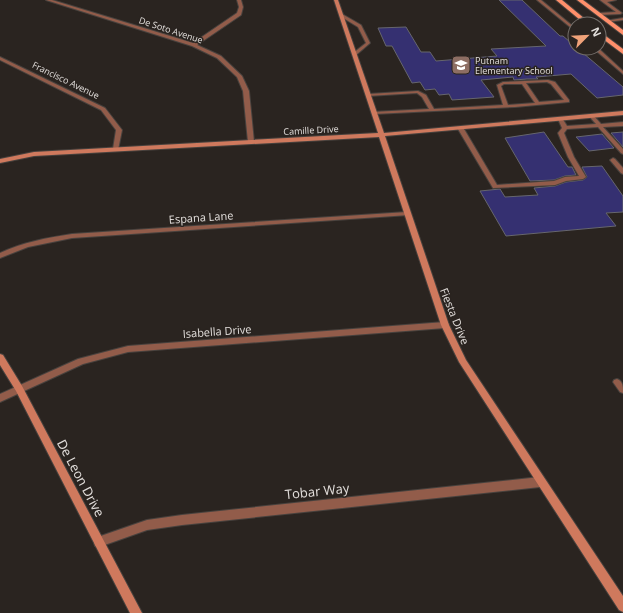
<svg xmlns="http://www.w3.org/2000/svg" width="623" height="613" font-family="'Open Sans',sans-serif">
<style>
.building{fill:#353071;stroke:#66666d}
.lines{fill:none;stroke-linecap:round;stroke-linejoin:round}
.lane-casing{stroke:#48423e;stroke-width:2}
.street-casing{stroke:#48423e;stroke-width:2}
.secondary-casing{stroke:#48423e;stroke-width:2}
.primary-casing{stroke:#48423e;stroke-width:2}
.lane{fill:#925c4a;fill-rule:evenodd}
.street{fill:#925c4a;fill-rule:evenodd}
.secondary{fill:#cf795d;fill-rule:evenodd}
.primary{fill:#ff8f6b;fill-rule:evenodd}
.labels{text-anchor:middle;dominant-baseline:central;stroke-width:3;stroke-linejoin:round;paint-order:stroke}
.far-street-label{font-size:9px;fill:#e3dfdc;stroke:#2a2420}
.far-poi-label{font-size:9px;fill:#e3dfdc;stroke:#2a2420;text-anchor:start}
.street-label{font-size:11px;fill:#e3dfdc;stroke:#2a2420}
.near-street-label{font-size:13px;fill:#e3dfdc;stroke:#2a2420}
</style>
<rect width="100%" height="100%" fill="#2a2420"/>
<g class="building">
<polygon points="499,0 522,0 560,36 563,36 623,87 623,95 597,98 571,74 536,77 538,79 527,79 514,80 513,77 481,80 494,97 452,100 449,94 439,95 435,89 425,90 420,82 412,83 392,46 386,46 378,28 406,27 421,52 430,52 436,61 497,56 491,49 546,46"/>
<polygon points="544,132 568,167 572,167 576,175 565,176 554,180 530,181 505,138"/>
<polygon points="623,132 623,147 611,133"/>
<polygon points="602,134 614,148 589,151 576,137"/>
<polygon points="602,166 623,196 623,212 606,213 616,226 506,236 480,191 500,189 505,197 538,195 534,188 555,186 566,182 583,180 587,177 582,167"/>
</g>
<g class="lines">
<g class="lane-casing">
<g id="lane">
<polygon points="537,0 541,0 575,28 575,31"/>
<polygon points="600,0 616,0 607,2 622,13 620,14 598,15 598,13 599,13 616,12"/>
<polygon points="340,14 342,14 361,25 370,43 356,55 352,54 366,43 358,27 340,16"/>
<polygon points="623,18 623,20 607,22 605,21"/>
<polygon points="593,48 598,48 623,71 623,74"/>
<path d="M548 80 555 82 569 100V102L515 107 374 114H372V112L429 109 422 97 417 93 368 96 366 95 368 94 418 91 426 95 434 109 503 105 497 85 503 82ZM547 82 551 84 564 100 539 102 526 83ZM504 84H522L535 103 508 105 501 86Z"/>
<polygon points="589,115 593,115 601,124 623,122 623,126 603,127 623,149 623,154 621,153 598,127 567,129 564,133 574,157 586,177 583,179 566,181 555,185 493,188 458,129 461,127 464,129 497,185 554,181 565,177 579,176 568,157 558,133 562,128 558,119 562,118 567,126 596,124 589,116"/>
<polygon points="613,158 615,159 623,168 623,174 621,173 610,160"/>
<path d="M617 379C623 381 623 387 623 393L620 392 613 382 614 380Z"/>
</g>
</g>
<g class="street-casing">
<g id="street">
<polygon points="46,0 52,0 193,43 237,13 239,7 237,0 241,0 243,7 241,15 197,45 221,56 242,76 249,91 254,142 251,144 248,142 243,91 237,77 217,58 192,46"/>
<polygon points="0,57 105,108 122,130 118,150 116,151 113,149 116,130 101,110 0,60"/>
<path d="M407 212 409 213 410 214 409 215 72 238 28 247 0 258V253C23 242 47 238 72 234Z"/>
<polygon points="445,322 448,323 449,325 448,327 445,328 128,352 83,364 0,402 0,394 78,359 128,346"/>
<polygon points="540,477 544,479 545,482 544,485 540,487 182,525 147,530 99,547 95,546 94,542 95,538 147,520 182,515"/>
</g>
</g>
<g class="secondary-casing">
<g id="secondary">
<polygon points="334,0 338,0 384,133 623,111 623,115 385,136 449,325 466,360 623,596 623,612 619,610 459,362 441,325 379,137 34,156 0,163 0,159 34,152 378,133"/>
<polygon points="0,354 3,355 22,386 142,613 130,613 16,391 0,365"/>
</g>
</g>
<g class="primary-casing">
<g id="primary">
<polygon points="556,0 562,0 591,24 585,24"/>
<polygon points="577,0 583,0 623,30 623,35"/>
<polygon points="599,31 623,49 623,54 599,36"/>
</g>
</g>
<use href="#lane" class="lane"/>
<use href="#street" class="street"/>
<use href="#secondary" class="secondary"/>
<use href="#primary" class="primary"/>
</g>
<defs>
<g id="school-square" transform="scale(1)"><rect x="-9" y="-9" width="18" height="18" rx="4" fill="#8d6e63" stroke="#2a2420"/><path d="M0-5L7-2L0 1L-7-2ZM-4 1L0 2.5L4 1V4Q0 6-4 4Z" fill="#fff"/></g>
</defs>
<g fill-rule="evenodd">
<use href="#school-square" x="461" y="65"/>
</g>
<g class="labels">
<g class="far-street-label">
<text transform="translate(171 30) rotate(18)">De Soto Avenue</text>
<text transform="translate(66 80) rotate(26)">Francisco Avenue</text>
<text transform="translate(311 130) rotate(-3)">Camille Drive</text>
</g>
<g class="far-poi-label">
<text x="475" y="60">Putnam<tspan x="475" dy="10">Elementary School</tspan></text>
</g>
<g class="street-label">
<text transform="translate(201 217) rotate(-4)">Espana Lane</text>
<text transform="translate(455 316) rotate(68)">Fiesta Drive</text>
<text transform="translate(217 331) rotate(-4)">Isabella Drive</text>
</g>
<g class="near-street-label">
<text transform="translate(81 478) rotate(62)">De Leon Drive</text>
<text transform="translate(317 491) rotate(-6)">Tobar Way</text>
</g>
</g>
<g transform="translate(587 36) rotate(66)"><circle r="19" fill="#2a2420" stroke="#746f6b"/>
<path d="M0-3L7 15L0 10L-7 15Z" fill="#f0a279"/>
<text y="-6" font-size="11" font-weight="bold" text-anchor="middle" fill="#e3dfdc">N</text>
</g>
</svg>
